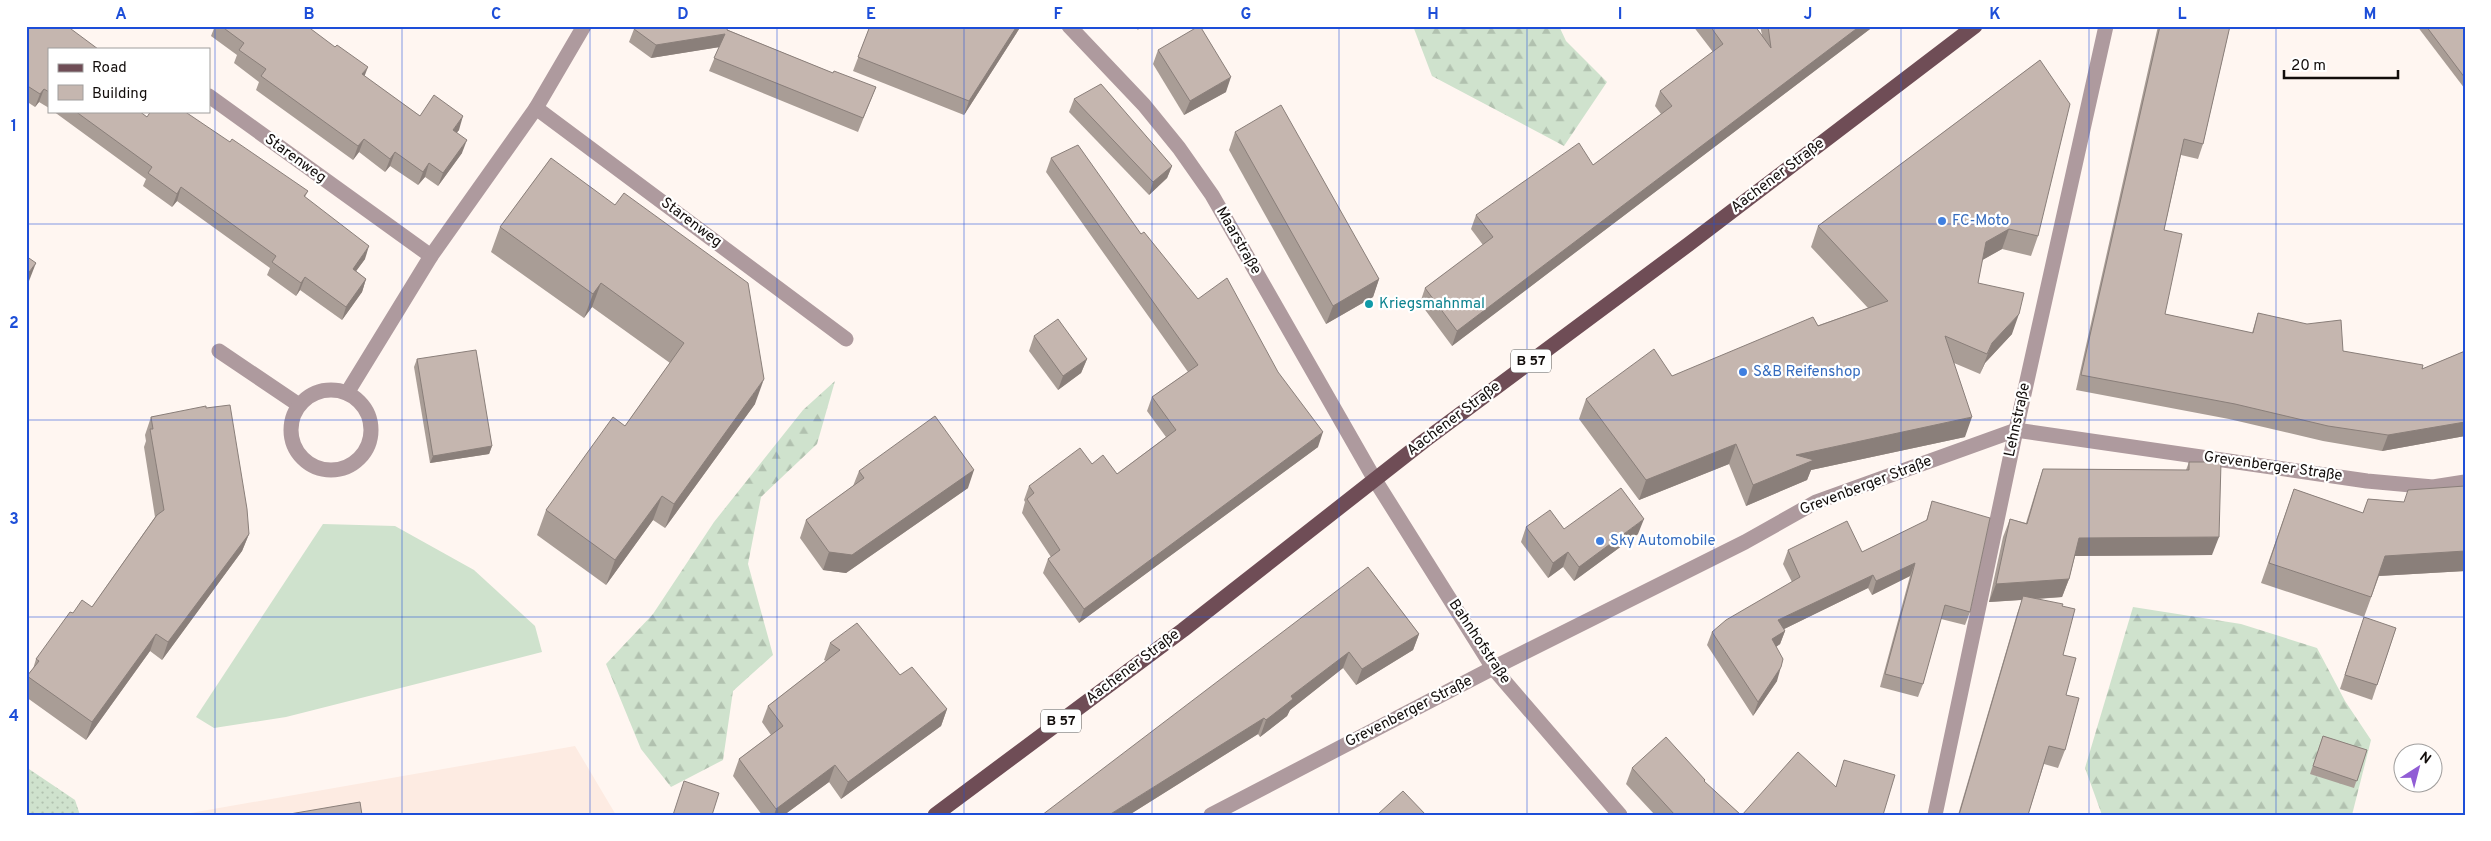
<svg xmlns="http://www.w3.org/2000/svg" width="2491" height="841" font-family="Overpass,sans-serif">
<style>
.built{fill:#fdebe2}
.grass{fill:#cfe2cd}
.forest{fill:url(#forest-firs)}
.park{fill:url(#park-dots)}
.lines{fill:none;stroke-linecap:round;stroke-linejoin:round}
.minor{stroke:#ae9a9e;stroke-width:15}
.major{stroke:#6f4d56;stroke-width:15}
.wall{fill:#a99d96}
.shaded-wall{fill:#8a7f7a}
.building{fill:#c5b6af;stroke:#8a7f7a}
.grid{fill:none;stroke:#1d4ed8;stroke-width:1;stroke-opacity:0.55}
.shop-dot{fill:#3f7fe0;stroke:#fff;stroke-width:2}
.culture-dot{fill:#0f9aa8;stroke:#fff;stroke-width:2}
.labels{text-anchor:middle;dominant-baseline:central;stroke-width:4.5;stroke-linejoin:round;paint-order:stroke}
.shield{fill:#fff;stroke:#595654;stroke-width:1}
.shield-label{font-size:14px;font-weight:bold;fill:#120d0b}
.street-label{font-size:15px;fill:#120d0b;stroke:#fff}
.shop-label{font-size:15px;fill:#366cbe;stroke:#fff;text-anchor:start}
.culture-label{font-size:15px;fill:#0d838f;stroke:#fff;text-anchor:start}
.neatline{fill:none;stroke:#1d4ed8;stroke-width:2}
.grid-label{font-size:16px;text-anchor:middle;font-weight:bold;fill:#1d4ed8}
</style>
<defs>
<pattern id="forest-firs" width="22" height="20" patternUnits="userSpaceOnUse" patternTransform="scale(1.25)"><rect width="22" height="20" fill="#cfe2cd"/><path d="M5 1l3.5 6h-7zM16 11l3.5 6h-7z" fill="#b1c1af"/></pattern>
<pattern id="park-dots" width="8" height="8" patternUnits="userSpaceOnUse" patternTransform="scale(1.25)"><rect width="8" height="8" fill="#cfe2cd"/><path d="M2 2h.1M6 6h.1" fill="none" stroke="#b1c1af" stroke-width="1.8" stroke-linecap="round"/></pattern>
</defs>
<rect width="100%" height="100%" fill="#fff6f1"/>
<polygon class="built" points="575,746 616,815 179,815"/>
<polygon class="grass" points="323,524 395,526 474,570 535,626 542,652 286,717 214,728 196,717"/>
<g class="forest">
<polygon points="1413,26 1559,26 1566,41 1607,82 1564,146 1432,76"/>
<polygon points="835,381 817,444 761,497 748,564 773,655 733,691 723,760 671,787 641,749 606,664 653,614 714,522 803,410"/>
<polygon points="2133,607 2241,624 2317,648 2345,701 2371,740 2352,815 2102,815 2085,768"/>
</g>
<polygon class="park" points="26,767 75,800 80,815 26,815"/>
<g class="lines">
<g class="minor">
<polyline points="1069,26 1144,105 1179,148 1212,195 1375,480 1493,668 1620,815"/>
<polyline points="209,96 431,256"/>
<polyline points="536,108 846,339"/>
<polyline points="219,351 299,405"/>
<circle cx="331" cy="430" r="40"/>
<polyline points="347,393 431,256 536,108 584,26"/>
<polyline points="1211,815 1493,668 1745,542 1816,502 2016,430 2367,481 2433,487 2465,482"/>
<polyline points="1935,815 2016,430 2106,26"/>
</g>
<polyline class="major" points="935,815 1183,630 1424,441 1689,244 1975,26"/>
</g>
<g class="wall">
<polygon points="26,26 49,49 49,108 39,102 35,107 26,101"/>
<polygon points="215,26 307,26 364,76 420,116 459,130 456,133 462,153 438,186 425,177 418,185 390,166 385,172 359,152 353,160 256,90 259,82 234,63 237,55 211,36"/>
<polygon points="870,26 1021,26 964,115 853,71"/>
<polygon points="1134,26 1141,26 1138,30"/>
<polygon points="1693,26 1755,26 1762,35 1760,26 1874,26 1452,346 1420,303 1425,288 1483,245 1471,229 1476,215 1593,165 1661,114 1655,106 1660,91 1713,52"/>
<polygon points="2158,26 2230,26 2203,144 2198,159 2181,155 2164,230 2165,314 2252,333 2258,313 2343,351 2422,369 2465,351 2465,436 2382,451 2323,441 2229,419 2076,390"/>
<polygon points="2417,26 2465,26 2465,89"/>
<polygon points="634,29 728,30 833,73 876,87 858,132 709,71 719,47 651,58 629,42"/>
<polygon points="1158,50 1226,92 1184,115 1153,64"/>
<polygon points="2040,60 2038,236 2031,256 2002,249 1982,260 1978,283 2012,334 1985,363 1980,374 1954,363 1965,437 1811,470 1807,480 1746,506 1729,464 1639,500 1579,419 1586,399 1672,376 1868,308 1811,247 1818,226"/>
<polygon points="1074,99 1172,166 1167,178 1149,195 1069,112"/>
<polygon points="53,111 139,111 147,117 230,142 308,191 305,197 365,259 356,271 366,279 362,292 342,320 300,290 296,296 267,275 270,268 177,201 172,207 143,186 146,179"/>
<polygon points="1235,132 1379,279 1373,297 1326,324 1229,150"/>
<polygon points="551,158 755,404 665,528 653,520 606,585 537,535 546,510 625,426 670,363 592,307 584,318 491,252 500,227"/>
<polygon points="1051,158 1141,234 1318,447 1079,623 1043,573 1048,559 1051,557 1022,513 1025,502 1024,500 1029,486 1092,464 1117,474 1166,437 1147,411 1152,397 1188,372 1046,172"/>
<polygon points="1034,336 1087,359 1081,373 1058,390 1029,351"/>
<polygon points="417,359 492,446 489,454 430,463 414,367"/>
<polygon points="206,408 249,534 242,551 162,660 150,651 86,740 26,697 26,680 27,676 33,669 36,659 73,613 92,607 155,517 144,447 146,441 145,435 151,417"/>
<polygon points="2189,462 2212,555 2075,556 2069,579 2062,597 2037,599 2062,606 2063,655 2066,695 2065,750 2058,768 2044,764 2028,815 1958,815 2017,614 2022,600 1989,602 2003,537 2010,519 2026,523 2037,487 2043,469 2186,470"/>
<polygon points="859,471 968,488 846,573 823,570 800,538 806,520 853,486"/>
<polygon points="2465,486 2465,571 2379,576 2364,617 2261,583 2294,489 2363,513 2368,499 2404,502"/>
<polygon points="1932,501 1970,612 1965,625 1941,619 1923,684 1918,697 1880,687 1910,576 1872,595 1868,588 1784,629 1785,631 1780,644 1776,647 1777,681 1753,716 1707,645 1712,632 1792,582 1783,564 1788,550 1862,552 1926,521"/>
<polygon points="1526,527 1564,529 1638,534 1574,581 1563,567 1548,578 1521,542"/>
<polygon points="1368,567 1419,634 1413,650 1356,685 1343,668 1290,710 1287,716 1260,737 1258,734 1129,815"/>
<polygon points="2396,628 2372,700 2340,689 2359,631"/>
<polygon points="830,643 900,675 947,709 941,726 841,799 829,782 784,815 762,815 733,776 739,759 771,735 762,722 768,706 826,661 824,660"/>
<polygon points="2323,736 2367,750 2354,788 2310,774"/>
<polygon points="1632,768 1704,782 1741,815 1655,815 1626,784"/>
</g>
<g class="shaded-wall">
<polygon points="1017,26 1021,26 964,115 969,101"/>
<polygon points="1860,26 1874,26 1452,346 1457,331"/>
<polygon points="725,34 720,47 651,58 656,45"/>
<polygon points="368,67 363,80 362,74"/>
<polygon points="1231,77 1226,92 1184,115 1190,101"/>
<polygon points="44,89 39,102 35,107 40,94"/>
<polygon points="463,116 459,130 448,144 453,130"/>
<polygon points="364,139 359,152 353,160 358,146"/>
<polygon points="467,140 462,153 438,186 443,173"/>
<polygon points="395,152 390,166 385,172 390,159"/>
<polygon points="429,163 425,177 418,185 423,172"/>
<polygon points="1172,166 1167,178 1149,195 1153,182"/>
<polygon points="181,187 177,201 172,207 177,194"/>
<polygon points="2009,229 2002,249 1979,262 1986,242"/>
<polygon points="369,246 365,259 348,282 353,269"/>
<polygon points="36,263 29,281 26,285 26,276"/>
<polygon points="305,277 300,290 296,296 301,283"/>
<polygon points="366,279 362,292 342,320 346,307"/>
<polygon points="1379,279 1373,297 1326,324 1333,306"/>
<polygon points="601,283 592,307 584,318 593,294"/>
<polygon points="2019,314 2012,334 1985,363 1980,374 1992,343"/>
<polygon points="1087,359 1081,373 1058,390 1063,376"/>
<polygon points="764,379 755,404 665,528 674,504"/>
<polygon points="1972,417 1965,437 1811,470 1807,480 1746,506 1753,485 1796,455"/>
<polygon points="2465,422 2465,436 2382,451 2388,435"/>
<polygon points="1323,432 1318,447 1079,623 1084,609"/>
<polygon points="1736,444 1729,464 1639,500 1646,480"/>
<polygon points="492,446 489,454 430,463 433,456"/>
<polygon points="974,470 968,488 846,573 823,570 829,552"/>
<polygon points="662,496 653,520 606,585 615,560"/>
<polygon points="1644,519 1638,534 1574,581 1579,567"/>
<polygon points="249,534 242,551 162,660 168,642"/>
<polygon points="2219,537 2212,555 2073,556 2079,538"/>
<polygon points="2465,551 2465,571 2378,576 2385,556"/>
<polygon points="1568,552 1563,567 1548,578 1553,563"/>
<polygon points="1915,563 1910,576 1872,595 1876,581"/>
<polygon points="1873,575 1868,588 1774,634 1778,620"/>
<polygon points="2069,579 2062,597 1989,602 1996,584"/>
<polygon points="1785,631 1780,644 1767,653 1772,639"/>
<polygon points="156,634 150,651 86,740 92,722"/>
<polygon points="1419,634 1413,650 1356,685 1362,669"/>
<polygon points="1349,652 1343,668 1290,710 1287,716 1260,737 1266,720 1291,696"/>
<polygon points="1781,667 1777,681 1753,716 1758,702"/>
<polygon points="947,709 941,726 841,799 848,782"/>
<polygon points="1264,718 1258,734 1129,815 1109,815"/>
<polygon points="835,765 829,782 784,815 774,815 776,809"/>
</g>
<g class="building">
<polygon points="26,26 67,26 98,49 49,49 49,92 44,89 40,94 26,85"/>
<polygon points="221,26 307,26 335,47 337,45 368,67 362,74 420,116 434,95 463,116 453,130 467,140 443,173 429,163 423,172 395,152 390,159 364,139 358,146 261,76 266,69 239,50 244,43"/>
<polygon points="635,26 728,26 727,30 833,73 834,71 876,87 863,118 714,58 725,34 656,45 634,29"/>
<polygon points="870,26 1017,26 969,101 858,57"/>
<polygon points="1199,26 1200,26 1231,77 1190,101 1158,50"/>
<polygon points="1710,26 1755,26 1771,48 1768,26 1860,26 1457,331 1425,288 1493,237 1476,215 1579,143 1593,165 1672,106 1660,91 1723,44"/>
<polygon points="2160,26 2230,26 2203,144 2184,139 2164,230 2182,234 2165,314 2253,333 2258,313 2307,324 2341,320 2343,351 2423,365 2422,369 2465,351 2465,422 2388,435 2328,426 2235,404 2081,375"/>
<polygon points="2426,26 2465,26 2465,78"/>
<polygon points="2040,60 2070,104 2038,236 2009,229 1986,242 1978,283 2024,293 2019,314 1992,343 1987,354 1945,336 1972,417 1796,455 1814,460 1753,485 1736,444 1646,480 1586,399 1654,349 1672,376 1813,317 1818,326 1888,301 1818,226"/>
<polygon points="1101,84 1172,166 1153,182 1074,99"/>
<polygon points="1281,105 1379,279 1333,306 1235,132"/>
<polygon points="75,111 139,111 147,117 151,111 184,111 230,142 232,139 308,191 304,196 369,246 353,269 366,279 346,307 305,277 301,283 272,262 276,256 181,187 177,194 148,173 152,167"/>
<polygon points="1078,145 1141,234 1144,232 1198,299 1227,278 1278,372 1323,432 1084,609 1048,559 1060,550 1027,499 1034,493 1029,486 1080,448 1092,464 1103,455 1117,474 1176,430 1152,397 1198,365 1051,158"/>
<polygon points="551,158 615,205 624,193 748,283 764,379 674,504 662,496 615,560 546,510 613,417 625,426 684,343 601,283 593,294 500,227"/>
<polygon points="26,256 36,263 26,276"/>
<polygon points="1058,319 1087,359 1063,376 1034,336"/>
<polygon points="476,350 492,446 433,456 417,359"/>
<polygon points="230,405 247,509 249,534 168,642 156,634 92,722 27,676 39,661 36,659 70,612 73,613 82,600 92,607 157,515 164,510 150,429 153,429 151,417 206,406 206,408"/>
<polygon points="935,416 974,470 852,555 829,552 806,520 864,478 859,471"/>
<polygon points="2189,462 2221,462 2219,537 2079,538 2069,579 1996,584 2010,519 2027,524 2043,469 2189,470"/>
<polygon points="2465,486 2465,551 2385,556 2371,597 2269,563 2294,489 2363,513 2368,499 2404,502 2408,490"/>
<polygon points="1621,488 1644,519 1579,567 1568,552 1553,563 1526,527 1550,510 1564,529"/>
<polygon points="1932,501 1990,518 1970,612 1945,605 1923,684 1885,674 1915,563 1876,581 1873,575 1778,620 1785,631 1772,639 1783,659 1781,667 1758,702 1712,632 1726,620 1800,577 1788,550 1847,521 1862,552 1927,520"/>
<polygon points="1368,567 1419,634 1362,669 1349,652 1291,696 1293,699 1266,720 1264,718 1109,815 1042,815"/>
<polygon points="2023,596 2063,604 2062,606 2075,609 2063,655 2076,658 2066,695 2079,698 2065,750 2049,746 2028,815 1959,815"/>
<polygon points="2364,617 2396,628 2377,685 2345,675"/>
<polygon points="857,623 900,675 912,667 947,709 848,782 835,765 776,809 739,759 783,726 768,706 840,650 830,643"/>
<polygon points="2323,736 2367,750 2357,781 2313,766"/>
<polygon points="1666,737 1705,780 1704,781 1741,815 1675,815 1632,768"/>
<polygon points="1798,752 1836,787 1844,760 1895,775 1883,815 1742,815"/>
<polygon points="684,781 719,793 712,815 673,815"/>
<polygon points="1403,791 1426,815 1377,815"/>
<polygon points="360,802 362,815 284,815"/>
</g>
<path class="grid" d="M215 26V815M402 26V815M590 26V815M777 26V815M964 26V815M1152 26V815M1339 26V815M1527 26V815M1714 26V815M1901 26V815M2089 26V815M2276 26V815M26 224H2465M26 420H2465M26 617H2465"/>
<g class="shop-dot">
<circle cx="1942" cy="221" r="5"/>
<circle cx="1743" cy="372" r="5"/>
<circle cx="1600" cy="541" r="5"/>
</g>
<circle class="culture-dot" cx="1369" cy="304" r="5"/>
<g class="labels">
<g class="shield">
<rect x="1511" y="349.5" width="40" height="23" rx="4"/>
<rect x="1041" y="709.5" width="40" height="23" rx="4"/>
</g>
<g class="shield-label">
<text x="1531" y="361">B 57</text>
<text x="1061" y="721">B 57</text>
</g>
<g class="street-label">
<text transform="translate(295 159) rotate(36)">Starenweg</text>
<text transform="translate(1778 176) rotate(-37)">Aachener Straße</text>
<text transform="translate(691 223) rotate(37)">Starenweg</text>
<text transform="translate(1238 241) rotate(60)">Maarstraße</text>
<text transform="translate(1454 419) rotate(-37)">Aachener Straße</text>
<text transform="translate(2018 420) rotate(-78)">Lehnstraße</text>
<text transform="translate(2273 467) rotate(8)">Grevenberger Straße</text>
<text transform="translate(1866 486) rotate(-21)">Grevenberger Straße</text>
<text transform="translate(1479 642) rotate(56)">Bahnhofstraße</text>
<text transform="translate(1133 667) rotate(-37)">Aachener Straße</text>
<text transform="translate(1409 712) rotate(-27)">Grevenberger Straße</text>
</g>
<g class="shop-label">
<text x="1952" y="221">FC-Moto</text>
<text x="1753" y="372">S&amp;B Reifenshop</text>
<text x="1610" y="541">Sky Automobile</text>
</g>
<g class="culture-label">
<text x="1379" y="304">Kriegsmahnmal</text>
</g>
</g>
<rect width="2491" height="841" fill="none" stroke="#ffffff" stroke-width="55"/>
<rect x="48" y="48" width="162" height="65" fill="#ffffff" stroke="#a09e9d"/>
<rect x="58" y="64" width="25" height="8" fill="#6f4d56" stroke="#a09e9d"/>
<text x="92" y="72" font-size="15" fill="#120d0b">Road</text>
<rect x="58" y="85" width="25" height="15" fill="#c5b6af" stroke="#a09e9d"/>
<text x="92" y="98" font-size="15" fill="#120d0b">Building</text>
<g transform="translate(2418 768) rotate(36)"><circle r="24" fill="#ffffff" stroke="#a09e9d"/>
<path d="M0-4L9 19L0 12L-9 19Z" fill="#915dd5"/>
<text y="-8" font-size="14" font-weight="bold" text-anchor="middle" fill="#120d0b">N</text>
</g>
<path d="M2284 70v8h114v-8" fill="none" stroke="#120d0b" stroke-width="2.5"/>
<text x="2291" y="70" font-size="15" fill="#120d0b" stroke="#ffffff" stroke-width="4" paint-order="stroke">20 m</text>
<rect x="28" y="28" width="2436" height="786" class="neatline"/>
<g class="grid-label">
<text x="121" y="19">A</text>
<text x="309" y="19">B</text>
<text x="496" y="19">C</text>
<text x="683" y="19">D</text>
<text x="871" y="19">E</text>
<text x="1058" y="19">F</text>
<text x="1246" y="19">G</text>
<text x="1433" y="19">H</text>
<text x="1620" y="19">I</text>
<text x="1808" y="19">J</text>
<text x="1995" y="19">K</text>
<text x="2182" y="19">L</text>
<text x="2370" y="19">M</text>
<text x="14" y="131">1</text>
<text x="14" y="328">2</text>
<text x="14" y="524">3</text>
<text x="14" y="721">4</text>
</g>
</svg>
